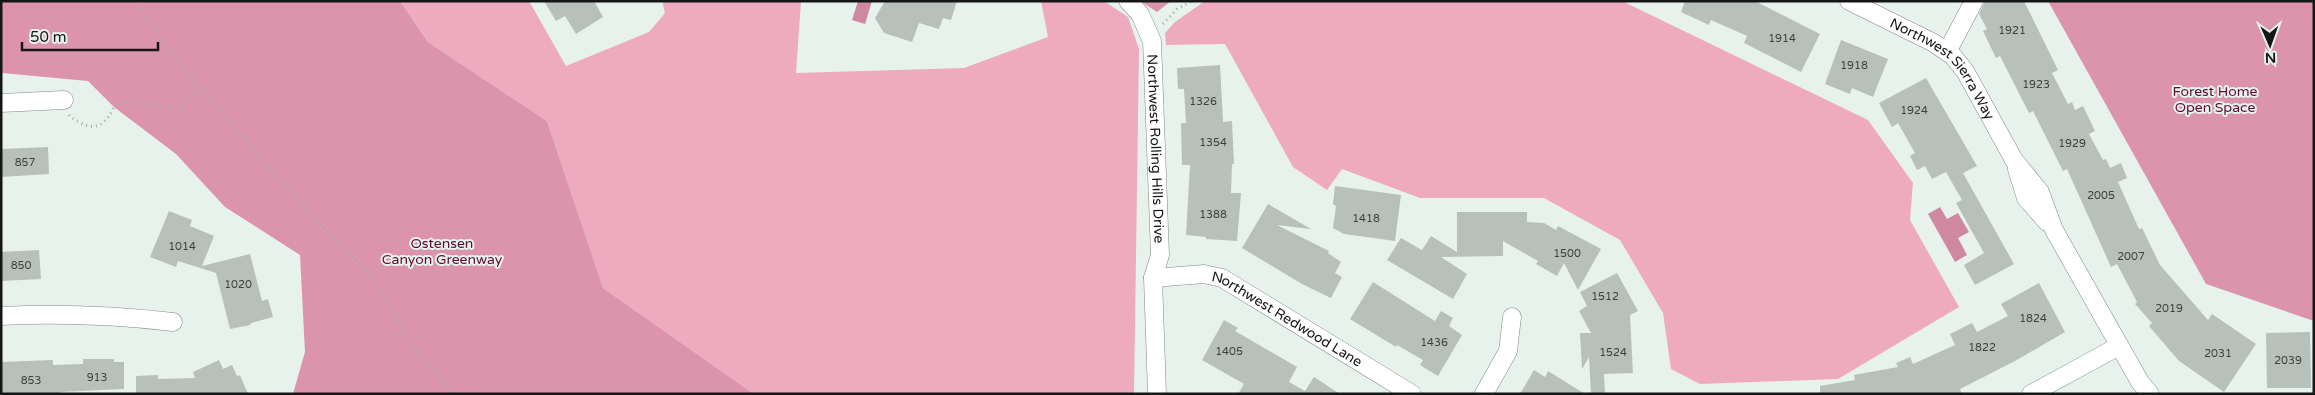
<svg xmlns="http://www.w3.org/2000/svg" width="2315" height="395" font-family="'Varela Round',sans-serif">
<style>
.green{fill:#eeabc0}
.forest{fill:#db94ab}
.water{fill:#ce889f}
.building{fill:#b7c0ba}
.lines{fill:none;stroke-linecap:round;stroke-linejoin:round}
.minor-casing{stroke:#7f8882;stroke-width:19}
.path{stroke:#a1a9a4;stroke-width:3;stroke-dasharray:1 4;stroke-linecap:butt}
.minor{stroke:#fff;stroke-width:18}
.labels{text-anchor:middle;dominant-baseline:central;stroke-width:4;stroke-linejoin:round;paint-order:stroke}
.number-label{font-size:11px;fill:#3d413e}
.street-label{font-size:14px;fill:#141715;stroke:#e8f2ec}
.park-label{font-size:14px;fill:#600b33;stroke:#e8f2ec}
</style>
<rect width="100%" height="100%" fill="#e8f2ec"/>
<g class="green">
<polygon points="400,1 529,1 566,66 649,32 665,13 662,1 801,1 796,73 964,68 1048,37 1041,1 1104,1 1128,17 1139,49 1134,394 754,394 603,288 547,121 428,42"/>
<polygon points="1205,1 1622,1 1868,120 1913,183 1910,220 1959,307 1838,379 1700,384 1671,369 1663,313 1620,240 1544,198 1420,198 1342,169 1327,190 1293,167 1225,44 1166,45 1165,33 1175,22"/>
</g>
<g class="forest">
<polygon points="1,1 400,1 428,42 547,121 603,288 754,394 293,394 305,352 300,255 225,207 176,154 114,107 88,81 2,73"/>
<polygon points="1140,1 1171,1 1157,12"/>
<polygon points="2048,1 2314,1 2314,321 2206,284"/>
</g>
<g class="water">
<polygon points="858,1 872,1 865,24 852,20"/>
<polygon points="1940,207 1947,219 1958,213 1969,232 1958,238 1967,255 1955,262 1928,214"/>
</g>
<g class="building">
<polygon points="544,1 594,1 603,17 576,34 565,16 556,21"/>
<polygon points="885,1 957,1 951,20 943,18 939,29 919,23 912,42 884,33 875,18"/>
<polygon points="1685,1 1755,1 1820,34 1801,72 1744,43 1747,36 1711,20 1709,25 1681,12"/>
<polygon points="1985,1 2024,1 2058,70 2052,73 2068,104 2072,102 2075,110 2083,106 2095,131 2089,134 2103,160 2106,159 2110,168 2121,163 2127,178 2118,182 2139,229 2142,228 2160,265 2208,320 2212,314 2256,344 2224,392 2179,361 2149,326 2152,323 2135,304 2137,302 2117,264 2111,267 2067,169 2063,171 2033,111 2029,113 2000,56 1996,58 1983,31 1987,29 1979,14"/>
<polygon points="1841,40 1888,59 1873,97 1852,88 1850,94 1825,84"/>
<polygon points="1220,65 1223,122 1232,121 1234,164 1232,164 1231,193 1241,193 1237,241 1206,239 1206,237 1186,235 1190,165 1182,165 1181,123 1186,123 1184,89 1178,89 1177,68"/>
<polygon points="1926,78 1977,166 1963,173 2014,264 1975,285 1964,265 1984,253 1956,203 1962,200 1946,172 1932,179 1925,166 1917,170 1910,156 1915,153 1898,123 1892,127 1879,103"/>
<polygon points="48,147 49,174 1,177 1,149"/>
<polygon points="1335,186 1401,195 1395,241 1344,234 1333,228 1336,206 1333,204"/>
<polygon points="1268,204 1311,229 1277,225 1329,251 1328,253 1341,262 1335,273 1342,277 1331,298 1302,284 1242,248"/>
<polygon points="169,211 192,220 190,226 214,236 202,266 250,254 262,301 268,299 273,317 251,323 250,325 230,329 216,273 178,261 176,267 150,257"/>
<polygon points="1457,212 1527,212 1527,222 1544,223 1556,230 1558,226 1601,249 1578,290 1564,263 1557,276 1536,264 1538,261 1503,241 1503,256 1441,257 1467,274 1453,299 1387,260 1401,238 1422,250 1431,236 1457,252"/>
<polygon points="39,250 41,279 1,281 1,252"/>
<polygon points="1617,273 1638,311 1630,315 1633,373 1604,374 1605,394 1591,394 1589,357 1582,369 1580,333 1591,333 1579,311 1587,306 1580,292"/>
<polygon points="1373,282 1435,321 1441,311 1453,318 1449,326 1462,335 1438,376 1420,365 1423,360 1397,345 1396,347 1350,319"/>
<polygon points="2039,283 2065,332 2015,361 1960,389 1962,394 1820,394 1820,386 1855,380 1854,375 1898,367 1896,363 1910,357 1913,364 1955,345 1950,334 1972,323 1977,332 2008,316 2001,304"/>
<polygon points="1224,320 1238,328 1235,331 1297,367 1289,382 1305,391 1314,377 1340,394 1238,394 1244,384 1202,360"/>
<polygon points="2310,332 2311,388 2267,388 2266,333"/>
<polygon points="83,359 114,359 114,362 124,362 124,389 60,392 60,394 1,394 1,362 53,360 53,365 83,364"/>
<polygon points="219,360 223,369 232,365 237,376 240,375 248,394 136,394 136,376 158,375 158,379 195,378 193,372"/>
<polygon points="1534,370 1545,377 1548,371 1585,394 1520,394"/>
</g>
<g class="lines">
<g class="minor-casing">
<g id="minor">
<path id="s1" d="M1128 1 1140 14 1152 41 1160 255 1153 278 1157 394"/>
<path id="s2" d="M1849 1 1932 42 1952 55 1965 71 2014 160 2040 192 2054 230 2140 382 2150 394"/>
<polyline points="1947,52 1974,1"/>
<polyline points="1,103 64,100"/>
<polyline points="2017,169 2026,198 2047,222"/>
<path id="s3" d="M1153 278 1204 274 1222 278 1412 394"/>
<path d="M1 316C61 313 113 315 173 322"/>
<polyline points="1484,394 1508,351 1512,317"/>
<polyline points="2031,394 2119,346"/>
</g>
</g>
<g class="path">
<polyline points="136,1 170,53 315,219 372,276 415,350 455,394"/>
<polyline points="1163,24 1177,9 1192,1"/>
<path d="M69 115C72 118 75 120 79 122 96 132 106 124 114 107L130 101 162 107 184 108 192 97 202 90"/>
</g>
<use href="#minor" class="minor"/>
</g>
<g class="labels">
<g class="number-label">
<text x="2012" y="30">1921</text>
<text x="1782" y="38">1914</text>
<text x="1854" y="65">1918</text>
<text x="2036" y="84">1923</text>
<text x="1203" y="101">1326</text>
<text x="1914" y="110">1924</text>
<text x="1213" y="142">1354</text>
<text x="2072" y="143">1929</text>
<text x="25" y="162">857</text>
<text x="2101" y="195">2005</text>
<text x="1213" y="214">1388</text>
<text x="1366" y="218">1418</text>
<text x="182" y="246">1014</text>
<text x="1567" y="253">1500</text>
<text x="2131" y="256">2007</text>
<text x="21" y="265">850</text>
<text x="238" y="284">1020</text>
<text x="1605" y="296">1512</text>
<text x="2169" y="308">2019</text>
<text x="2033" y="318">1824</text>
<text x="1434" y="342">1436</text>
<text x="1982" y="347">1822</text>
<text x="1229" y="351">1405</text>
<text x="1613" y="352">1524</text>
<text x="2218" y="353">2031</text>
<text x="2288" y="360">2039</text>
<text x="97" y="377">913</text>
<text x="31" y="380">853</text>
</g>
<g class="street-label">
<text stroke="none"><textPath href="#s2" startOffset="119">Northwest Sierra Way</textPath></text>
<text stroke="none"><textPath href="#s1" startOffset="155">Northwest Rolling Hills Drive</textPath></text>
<text stroke="none"><textPath href="#s3" startOffset="146">Northwest Redwood Lane</textPath></text>
</g>
<g class="park-label">
<text x="2215" y="91">Forest Home<tspan x="2215" dy="16">Open Space</tspan></text>
<text x="442" y="243">Ostensen<tspan x="442" dy="16">Canyon Greenway</tspan></text>
</g>
</g>
<rect width="2315" height="395" fill="none" stroke="#141715" stroke-width="5"/>
<g transform="translate(2270 45) rotate(178)" stroke="#e8f2ec" stroke-width="4" paint-order="stroke">
<path d="M0-4L9 19L0 12L-9 19Z" fill="#141715"/>
<text y="-8" font-size="14" font-weight="bold" text-anchor="middle" fill="#141715">N</text>
</g>
<path d="M22 42v8h136v-8" fill="none" stroke="#141715" stroke-width="2.5"/>
<text x="30" y="42" font-size="15" fill="#141715" stroke="#e8f2ec" stroke-width="4" paint-order="stroke">50 m</text>
</svg>
